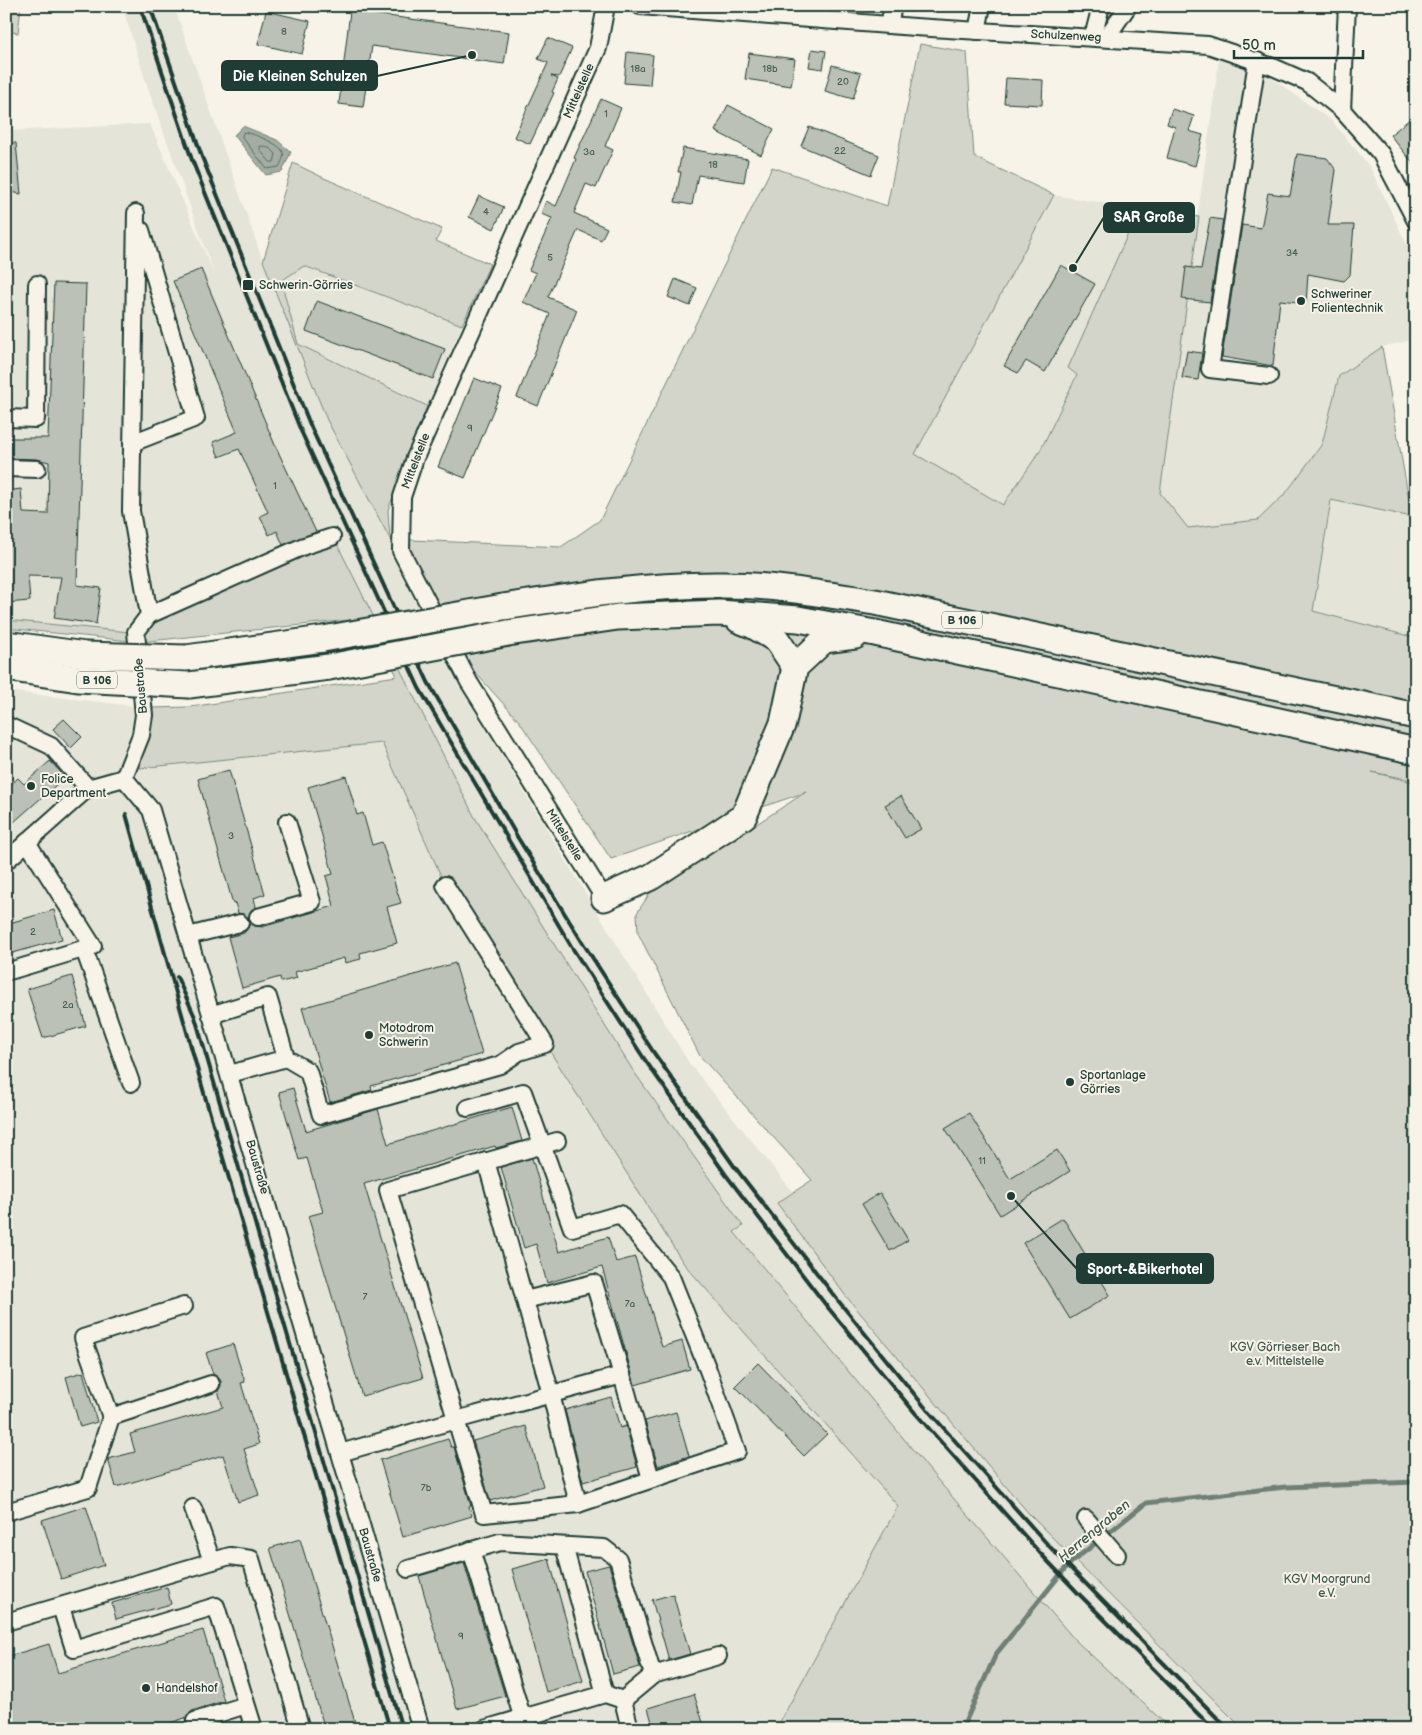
<svg xmlns="http://www.w3.org/2000/svg" width="1422" height="1735" font-family="'Balsamiq Sans',sans-serif">
<style>
.built{fill:#e5e4d9}
.green{fill:#d3d5ca;stroke:#79897f}
.water{fill:#a4ada3;stroke:#6f8077}
.lines{fill:none;stroke-linecap:round;stroke-linejoin:round}
.shore{stroke:#546a60;stroke-width:1}
.stream{stroke:#6f8077;stroke-width:5}
.building{fill:#bbc1b6;stroke:#1f3d34}
.minor-casing{stroke:#1f3d34;stroke-width:20}
.highway-casing{stroke:#1f3d34;stroke-width:29}
.minor{stroke:#f7f3e8;stroke-width:16}
.highway{stroke:#f7f3e8;stroke-width:25}
.rail{stroke:#1f3d34;stroke-width:4}
.highway-bridge-casing{stroke:#1f3d34;stroke-width:29;stroke-linecap:butt}
.highway-bridge{stroke:#f7f3e8;stroke-width:25}
.poi-dot{fill:#1f3d34;stroke:#f7f3e8;stroke-width:2}
.labels{text-anchor:middle;dominant-baseline:central;stroke-width:4;stroke-linejoin:round;paint-order:stroke}
.number-label{font-size:10px;fill:#465e54}
.shield{fill:#f7f3e8;stroke:#60746a;stroke-width:1}
.shield-label{font-size:11px;font-weight:bold;fill:#1f3d34}
.street-label{font-size:12px;fill:#1f3d34;stroke:#f7f3e8}
.poi-label{font-size:12px;fill:#1f3d34;stroke:#f7f3e8;text-anchor:start}
.park-label{font-size:12px;fill:#435b52;stroke:#f7f3e8}
.water-label{font-size:14px;font-style:italic;fill:#405950;stroke:#f7f3e8}
.leader{fill:none;stroke:#1f3d34;stroke-width:2}
.callout-dot{fill:#1f3d34;stroke:#f7f3e8;stroke-width:2}
.callout{fill:#1f3d34;stroke:#1f3d34;stroke-width:2}
.callout-label{font-size:14px;text-anchor:middle;font-weight:bold;fill:#fff}
</style>
<rect width="100%" height="100%" fill="#f7f3e8"/>
<filter id="ink" filterUnits="userSpaceOnUse"><feTurbulence type="fractalNoise" baseFrequency=".02" numOctaves="2"/><feDisplacementMap in="SourceGraphic" scale="10" xChannelSelector="R" yChannelSelector="G"/><feConvolveMatrix kernelMatrix="1 2 1 2 8 2 1 2 1" color-interpolation-filters="sRGB"/></filter>
<g filter="url(#ink)">
<g class="built">
<polygon points="122,6 174,6 263,261 294,331 281,281 303,266 462,325 427,406 301,345 390,539 399,570 467,698 689,1063 793,1192 778,1203 845,1295 1030,1515 1243,1729 1171,1729 1075,1640 936,1478 734,1232 743,1225 632,1069 474,816 334,538 140,633 6,620 6,131 150,124 215,276 149,91"/>
<polygon points="1219,59 1263,72 1332,121 1370,167 1416,264 1416,339 1382,347 1339,376 1322,443 1286,494 1258,520 1188,529 1160,494"/>
<polygon points="1054,195 1139,209 1068,368 1077,375 1040,451 1003,505 914,454"/>
<polygon points="1331,500 1412,517 1416,516 1416,638 1313,611"/>
<polygon points="6,691 150,708 140,768 382,742 445,885 684,1264 898,1506 776,1729 6,1729"/>
</g>
<g class="green">
<polygon points="6,6 21,6 18,33 6,31"/>
<polygon points="920,44 967,52 974,157 1054,195 915,454 1003,505 1040,451 1077,375 1068,368 1139,209 1199,217 1160,493 1188,528 1258,520 1286,493 1322,444 1339,376 1382,347 1412,517 1331,500 1313,611 1416,638 1416,781 1372,772 1416,783 1416,1729 1243,1729 1030,1515 845,1295 777,1203 812,1180 700,1056 638,933 637,913 650,893 806,792 611,859 519,721 473,670 464,655 511,647 501,597 432,605 390,539 327,420 263,261 293,163 324,178 442,229 436,241 490,264 462,325 304,266 281,281 298,344 427,406 388,510 390,539 561,547 600,520 772,167 887,206"/>
<polygon points="334,538 474,816 632,1069 743,1226 734,1232 936,1478 1075,1640 1171,1729 776,1729 898,1506 684,1264 445,885 382,743 140,768 150,708 190,707 397,676 368,618 140,642 6,628 6,620 140,633 153,617"/>
</g>
<polygon class="water" points="243,126 277,140 291,152 282,172 266,175 234,135"/>
<g class="lines">
<g class="shore">
<path d="M244 132C254 134 279 143 283 152 285 156 281 163 279 167L267 169 242 137Z"/>
<polygon points="263,146 271,149 276,154 274,162 270,162 260,150 260,147"/>
</g>
<polyline class="stream" points="962,1729 996,1654 1068,1565 1146,1503 1285,1487 1416,1482"/>
</g>
<g class="building">
<polygon points="266,11 310,21 302,54 258,44"/>
<polygon points="350,11 509,32 504,64 372,46 363,107 339,104"/>
<polygon points="548,38 572,48 559,77 551,76 558,79 552,92 554,93 530,144 514,137 548,63 538,59"/>
<polygon points="812,49 826,51 823,69 809,67"/>
<polygon points="627,52 653,55 650,85 624,83"/>
<polygon points="749,53 795,59 791,86 745,79"/>
<polygon points="832,65 861,73 853,99 825,91"/>
<polygon points="1006,78 1043,80 1042,105 1004,103"/>
<polygon points="601,99 621,108 605,146 613,150 596,188 586,184 574,213 607,228 601,240 578,230 548,297 577,310 538,406 517,397 550,314 523,302 536,273 529,270 552,218 541,214 546,201 556,206 576,159 574,158"/>
<polygon points="728,105 774,129 761,155 715,131"/>
<polygon points="1172,109 1194,116 1189,131 1203,135 1195,166 1167,158 1175,127 1167,124"/>
<polygon points="1416,114 1416,167 1390,135"/>
<polygon points="809,127 879,155 871,175 801,146"/>
<polygon points="6,143 16,143 21,194 6,191"/>
<polygon points="683,148 748,159 744,182 698,175 692,205 675,202 681,172 678,172"/>
<polygon points="1297,154 1327,158 1336,170 1328,225 1354,225 1350,275 1344,281 1308,274 1306,303 1280,300 1273,366 1222,357 1242,225 1261,228 1268,193 1290,196"/>
<polygon points="479,196 504,207 494,229 469,217"/>
<polygon points="1210,218 1223,220 1210,302 1182,299 1186,267 1201,269"/>
<polygon points="1061,265 1095,284 1045,372 1026,361 1018,373 1004,366"/>
<polygon points="201,269 275,445 316,532 283,545 277,531 269,535 260,516 268,512 239,449 219,457 213,442 237,432 173,281"/>
<polygon points="675,279 697,288 690,306 668,297"/>
<polygon points="54,283 86,284 77,585 101,588 96,624 54,618 61,577 28,576 30,601 6,603 6,491 21,489 23,513 48,514 49,462 37,459 6,458 6,438 48,438"/>
<polygon points="317,301 445,349 433,379 306,331"/>
<polygon points="1187,351 1202,353 1198,380 1182,378"/>
<polygon points="474,378 502,389 465,478 438,467"/>
<polygon points="64,719 82,737 71,748 53,729"/>
<polygon points="50,761 65,777 6,829 6,789 18,778 24,784"/>
<polygon points="229,770 265,894 254,898 256,907 251,910 248,918 243,914 238,913 235,903 233,904 198,779"/>
<polygon points="346,776 357,815 363,813 372,845 382,842 396,888 401,903 387,907 397,943 360,953 361,959 345,963 344,958 295,972 297,978 281,982 280,977 242,988 228,937 244,933 249,926 250,922 255,926 262,927 334,906 326,876 333,874 308,787"/>
<polygon points="901,796 921,829 905,838 885,805"/>
<polygon points="54,910 62,939 6,955 6,924"/>
<polygon points="455,963 482,1054 371,1086 372,1090 330,1102 302,1008"/>
<polygon points="72,976 86,1026 43,1038 27,989"/>
<polygon points="293,1088 306,1131 378,1109 388,1144 512,1107 522,1141 496,1148 495,1146 364,1184 423,1378 362,1396 308,1216 323,1212 307,1158 299,1160 279,1092"/>
<polygon points="969,1113 1010,1179 1057,1150 1070,1171 1000,1215 945,1128"/>
<polygon points="532,1158 559,1252 608,1237 616,1262 635,1257 662,1347 682,1341 690,1369 635,1385 602,1267 547,1283 536,1244 524,1248 501,1167"/>
<polygon points="880,1193 908,1240 890,1251 862,1204"/>
<polygon points="1063,1218 1110,1295 1070,1319 1023,1243"/>
<polygon points="233,1344 245,1382 241,1383 259,1444 244,1449 259,1495 238,1502 223,1455 116,1487 108,1459 135,1452 130,1434 223,1407 218,1391 221,1386 221,1381 218,1377 213,1374 206,1353"/>
<polygon points="758,1363 827,1434 804,1456 735,1386"/>
<polygon points="83,1372 97,1422 80,1427 66,1377"/>
<polygon points="611,1397 620,1428 626,1426 637,1467 583,1482 565,1410"/>
<polygon points="676,1412 689,1456 658,1466 645,1421"/>
<polygon points="526,1426 543,1486 490,1501 473,1441"/>
<polygon points="448,1439 451,1447 454,1447 471,1506 469,1507 472,1516 403,1537 380,1460"/>
<polygon points="86,1506 104,1565 61,1579 42,1520"/>
<polygon points="300,1539 357,1729 325,1729 270,1548"/>
<polygon points="549,1559 583,1681 546,1692 512,1569"/>
<polygon points="464,1563 505,1696 457,1709 419,1576"/>
<polygon points="609,1565 640,1667 613,1674 585,1571"/>
<polygon points="167,1587 171,1604 116,1619 112,1603"/>
<polygon points="673,1594 690,1654 669,1660 652,1600"/>
<polygon points="203,1630 224,1701 192,1711 185,1718 170,1723 172,1729 6,1729 6,1657 49,1644 58,1673"/>
<polygon points="694,1694 705,1729 654,1729 648,1708"/>
</g>
<g class="lines">
<g class="minor-casing">
<g id="minor">
<polyline points="640,6 915,27 1208,45 1273,67 1307,82 1342,110 1381,154 1416,221"/>
<polyline points="889,25 893,6"/>
<polyline points="977,31 982,6"/>
<polyline points="1093,37 1101,6"/>
<polyline points="1106,38 1128,6"/>
<polyline points="1257,61 1210,369 1269,376"/>
<polyline points="1342,110 1347,6"/>
<polyline points="6,418 36,419 37,284"/>
<polyline points="132,443 196,418 141,230"/>
<polyline points="6,468 37,469"/>
<polyline points="149,615 304,546 332,537"/>
<polyline points="6,725 51,746 88,788"/>
<polyline points="124,778 151,810 421,1729"/>
<polyline points="124,778 141,735 144,715 136,632 149,615 131,511 136,213"/>
<polyline points="6,861 88,788 124,778"/>
<polyline points="604,898 469,682 401,551 402,497 415,458 598,48 606,6"/>
<polyline points="258,917 312,902 287,822"/>
<polyline points="188,936 240,923"/>
<polyline points="84,949 131,1083"/>
<polyline points="6,972 93,946 27,842"/>
<polyline points="211,1015 268,997 286,1058"/>
<polyline points="230,1074 286,1058 308,1071 321,1115 500,1065 519,1052 545,1044 445,885"/>
<path d="M468 1108 523 1092 572 1228 620 1214 671 1277 708 1370 737 1451 578 1504 484 1514 388 1190C444 1174 500 1157 557 1141"/>
<polyline points="486,1161 551,1394 578,1504"/>
<polyline points="184,1306 83,1338 111,1417 211,1384"/>
<polyline points="622,1375 651,1479"/>
<polyline points="340,1453 456,1420 622,1375 594,1283 525,1300"/>
<polyline points="193,1508 212,1561"/>
<polyline points="6,1512 88,1488 111,1417"/>
<polyline points="1086,1519 1117,1555"/>
<polyline points="564,1546 605,1694"/>
<polyline points="471,1550 526,1729"/>
<polyline points="408,1569 500,1542 604,1548 618,1559 653,1675"/>
<polyline points="61,1607 74,1649 216,1606 254,1729"/>
<polyline points="6,1622 230,1556 251,1559 301,1729"/>
<polyline points="623,1700 630,1729"/>
<polyline points="197,1729 195,1721 246,1705"/>
<polyline points="484,1729 605,1694 623,1700 653,1675 718,1656"/>
</g>
</g>
<g class="highway-casing">
<g id="highway">
<path d="M503 607C574 596 644 585 716 585 769 584 823 594 875 602L1416 716"/>
<polyline points="739,620 754,626 777,640 795,667"/>
<polyline points="508,633 618,617 719,613 798,619 875,633 1416,751"/>
<polyline points="186,658 323,639"/>
<polyline points="189,685 329,667"/>
<polyline points="604,898 651,877 744,816 783,723 795,667 824,640 855,636"/>
</g>
</g>
<use href="#minor" class="minor"/>
<use href="#highway" class="highway"/>
<g class="rail">
<polyline points="140,6 192,160 301,431 419,688 571,946 645,1060 726,1175 825,1304 916,1414 1040,1553 1078,1593 1213,1729"/>
<polyline points="150,6 202,157 311,427 428,682 518,838 581,940 654,1053 734,1166 836,1298 924,1406 1049,1546 1228,1729"/>
<polyline points="126,814 204,1093 390,1729"/>
<polyline points="177,977 195,1017 402,1729"/>
</g>
<g class="highway-bridge-casing">
<g id="highway-bridge">
<polyline points="323,639 503,607"/>
<polyline points="6,644 85,655 186,658"/>
<polyline points="329,667 508,633"/>
<polyline points="6,668 78,679 189,685"/>
</g>
</g>
<use href="#highway-bridge" class="highway-bridge"/>
</g>
</g>
<g class="poi-dot">
<rect x="242" y="279" width="12" height="12" rx="2.5"/>
<circle cx="1301" cy="301" r="5"/>
<circle cx="31" cy="786" r="5"/>
<circle cx="369" cy="1035" r="5"/>
<circle cx="1070" cy="1082" r="5"/>
<circle cx="146" cy="1688" r="5"/>
</g>
<g class="labels">
<g class="number-label">
<text x="284" y="32">8</text>
<text x="638" y="69">18a</text>
<text x="770" y="69">18b</text>
<text x="843" y="82">20</text>
<text x="606" y="114">1</text>
<text x="840" y="151">22</text>
<text x="589" y="152">3a</text>
<text x="713" y="165">18</text>
<text x="486" y="212">4</text>
<text x="1292" y="253">34</text>
<text x="550" y="258">5</text>
<text x="470" y="428">9</text>
<text x="275" y="486">1</text>
<text x="231" y="836">3</text>
<text x="33" y="932">2</text>
<text x="68" y="1005">2a</text>
<text x="982" y="1161">11</text>
<text x="365" y="1297">7</text>
<text x="630" y="1304">7a</text>
<text x="426" y="1488">7b</text>
<text x="461" y="1636">9</text>
</g>
<g class="shield">
<rect x="942" y="611.5" width="40" height="17" rx="4"/>
<rect x="77" y="671.5" width="40" height="17" rx="4"/>
</g>
<g class="shield-label">
<text x="962" y="620">B 106</text>
<text x="97" y="680">B 106</text>
</g>
<g class="street-label">
<text transform="translate(1066 36) rotate(3)">Schulzenweg</text>
<text transform="translate(579 91) rotate(-66)">Mittelstelle</text>
<text transform="translate(416 461) rotate(-69)">Mittelstelle</text>
<text transform="translate(141 686) rotate(-95)">Baustraße</text>
<text transform="translate(564 835) rotate(58)">Mittelstelle</text>
<text transform="translate(257 1167) rotate(74)">Baustraße</text>
<text transform="translate(370 1555) rotate(74)">Baustraße</text>
</g>
<g class="poi-label">
<text x="259" y="285">Schwerin-Görries</text>
<text x="1311" y="294">Schweriner<tspan x="1311" dy="14">Folientechnik</tspan></text>
<text x="41" y="779">Folice<tspan x="41" dy="14">Department</tspan></text>
<text x="379" y="1028">Motodrom<tspan x="379" dy="14">Schwerin</tspan></text>
<text x="1080" y="1075">Sportanlage<tspan x="1080" dy="14">Görries</tspan></text>
<text x="156" y="1688">Handelshof</text>
</g>
<g class="park-label">
<text x="1285" y="1347">KGV Görrieser Bach<tspan x="1285" dy="14">e.v. Mittelstelle</tspan></text>
<text x="1327" y="1579">KGV Moorgrund<tspan x="1327" dy="14">e.V.</tspan></text>
</g>
<g class="water-label">
<text transform="translate(1094 1531) rotate(-40)">Herrengraben</text>
</g>
</g>
<path class="leader" d="M472 55L377 76M1073 268L1104 217M1011 1196L1077 1269"/>
<g class="callout-dot">
<circle cx="472" cy="55" r="5"/>
<circle cx="1073" cy="268" r="5"/>
<circle cx="1011" cy="1196" r="5"/>
</g>
<g class="callout">
<rect x="222" y="61" width="155" height="29" rx="5"/>
<rect x="1104" y="203" width="90" height="29" rx="5"/>
<rect x="1077" y="1254" width="136" height="29" rx="5"/>
</g>
<g class="callout-label">
<text x="300" y="81">Die Kleinen Schulzen</text>
<text x="1149" y="222">SAR Große</text>
<text x="1145" y="1274">Sport-&amp;Bikerhotel</text>
</g>
<rect width="1422" height="1735" fill="none" stroke="#f7f3e8" stroke-width="25"/>
<rect x="12" y="12" width="1397" height="1710" fill="none" stroke="#1f3d34" stroke-width="2" filter="url(#ink)"/>
<path d="M1234 50v8h129v-8" fill="none" stroke="#1f3d34" stroke-width="2.5"/>
<text x="1242" y="50" font-size="15" fill="#1f3d34" stroke="#f7f3e8" stroke-width="4" paint-order="stroke">50 m</text>
</svg>
